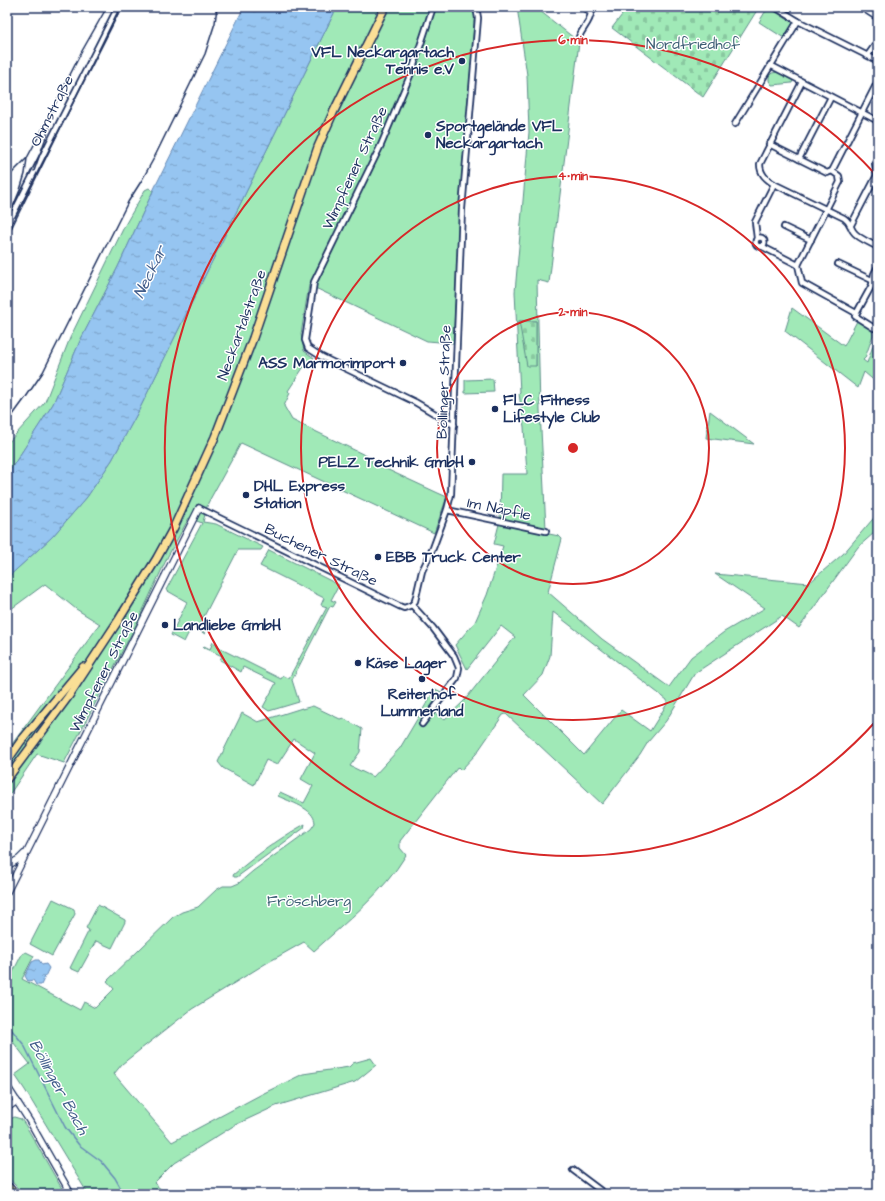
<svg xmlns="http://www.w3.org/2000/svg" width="885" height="1201" font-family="'Architects Daughter',sans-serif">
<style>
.green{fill:#a0e9b7;stroke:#5e8c8a;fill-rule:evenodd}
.cemetery{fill:url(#cemetery-stones);stroke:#5e8c8a}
.water{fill:url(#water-ripples);stroke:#6589b6}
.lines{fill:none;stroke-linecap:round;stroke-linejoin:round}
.stream{stroke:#6589b6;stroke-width:1.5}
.minor-casing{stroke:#1b2f5e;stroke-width:8}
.tertiary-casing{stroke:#1b2f5e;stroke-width:8}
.primary-casing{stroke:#1b2f5e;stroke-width:10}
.motorway-casing{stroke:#1b2f5e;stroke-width:11}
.minor{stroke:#fff;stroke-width:4.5}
.tertiary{stroke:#fff;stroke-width:5.5}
.primary{stroke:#fadf96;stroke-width:7}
.motorway{stroke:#fadf96;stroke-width:8}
.rail{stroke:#1b2f5e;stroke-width:1.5}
.ring{fill:none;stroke:#d62828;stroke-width:2}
.poi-dot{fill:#1b2f5e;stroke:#fff;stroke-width:1.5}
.labels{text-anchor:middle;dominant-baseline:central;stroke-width:3;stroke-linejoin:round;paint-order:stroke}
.park-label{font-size:15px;fill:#3c5e74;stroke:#fff}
.poi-label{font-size:15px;font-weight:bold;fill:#1b2f5e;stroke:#fff;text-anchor:start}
.street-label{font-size:15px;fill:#1b2f5e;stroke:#fff}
.water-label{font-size:16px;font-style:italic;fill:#405c8a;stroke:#fff}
.centre{fill:#d62828;stroke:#fff;stroke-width:2}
.ring-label{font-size:12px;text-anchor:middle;font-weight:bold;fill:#d62828;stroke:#fff;stroke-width:3;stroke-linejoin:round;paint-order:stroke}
</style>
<defs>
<pattern id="cemetery-stones" width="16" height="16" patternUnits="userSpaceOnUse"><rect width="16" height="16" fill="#a0e9b7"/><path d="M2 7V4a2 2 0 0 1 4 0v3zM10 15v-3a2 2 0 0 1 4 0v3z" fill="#89c8a0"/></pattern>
<pattern id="water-ripples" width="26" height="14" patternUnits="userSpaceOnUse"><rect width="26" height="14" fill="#96c5f1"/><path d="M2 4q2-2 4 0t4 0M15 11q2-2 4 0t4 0" fill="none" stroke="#7aa0c6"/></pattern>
</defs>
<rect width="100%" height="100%" fill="#fff"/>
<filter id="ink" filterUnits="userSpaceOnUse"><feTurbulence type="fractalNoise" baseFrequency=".025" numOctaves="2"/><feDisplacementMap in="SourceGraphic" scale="8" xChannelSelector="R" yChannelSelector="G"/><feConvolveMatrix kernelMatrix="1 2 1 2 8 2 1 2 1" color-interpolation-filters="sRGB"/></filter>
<g filter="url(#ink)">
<g class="green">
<polygon points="337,7 474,7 475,9 462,189 453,343 427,341 309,285 301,334 304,351 314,358 303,368 288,391 290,393 284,406 292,420 373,459 371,462 438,493 447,497 434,533 241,443 208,503 203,522 216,524 263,547 261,550 238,550 200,624 205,634 192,626 184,642 171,635 187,602 166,590 202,523 189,518 168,556 138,621 64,763 37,754 7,798 7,751 100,624 76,609 45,584 7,612 7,578 52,537 87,497 112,460 138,412"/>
<path d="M517 7H535L579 42 549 283 537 280 540 410 546 529 500 520 501 474H527L524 427 519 394 520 393 515 292 529 132 527 75ZM519 321H536V366Z"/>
<polygon points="771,9 793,23 784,38 759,22 765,12"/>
<polygon points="778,72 793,80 792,83 772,85 769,81 769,76 772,73"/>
<polygon points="149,188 153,191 118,267 80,341 53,404 7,475 7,444 45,402 70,338 125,225 145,190"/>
<polygon points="792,308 844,346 857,321 872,329 873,335 865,358 863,360 867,363 878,331 878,384 864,372 858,388 785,331"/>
<polygon points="493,379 494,392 465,393 465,380"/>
<polygon points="710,411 754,444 706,438"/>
<path d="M878 513V535L874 533 858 547 799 628 782 616 695 673 666 721 648 742 640 755 602 804 506 714 503 715 476 754 461 770 458 767 400 841V848L406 855C383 893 347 921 314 951L304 942 265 964 192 1009 122 1064 114 1074 172 1142 262 1094 303 1074 349 1067 353 1063 371 1058 376 1065 355 1082 276 1106 235 1125 174 1163 154 1183 166 1194H88L25 1090 15 1075 30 1064 7 1034V981L13 972 22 954 26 952 34 956 22 979 80 1010 84 1002 95 1008 114 989 107 981 173 917 182 912 198 907 216 890 223 886H232L239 883 253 871 311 829 315 823C314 808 290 802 278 796L280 792 304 803 313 786 301 779 315 753 294 739 277 765 266 760 254 785 223 768 218 762 242 713 258 722 302 708V709L313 706 340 719 343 718 362 729 360 752 350 766 373 777 400 748 435 689 448 695 435 713 444 720 464 701 515 637 501 626 467 669 455 645 475 622 487 595 503 546 494 544 499 524 559 536 562 539 548 592 602 639 669 687 691 657 724 632 765 608 715 574 809 583 843 554ZM553 612 667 700V704L650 731 621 710 584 755 524 695 543 675 550 656Z"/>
<polygon points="269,550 339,585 331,600 336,602 333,607 330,606 292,680 299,702 269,711 263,707 276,683 243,667 241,672 220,660 222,656 203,647 204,646 210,649 213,642 218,645 217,647 281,679 283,676 289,678 327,607 321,605 324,598 260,566"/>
<path d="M305 824 304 828 237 877H234L233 875C255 856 280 838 305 824Z"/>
<polygon points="53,899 74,909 75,914 52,956 30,944"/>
<polygon points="98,905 125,920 125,922 112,948 96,941 79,972 70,968 89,930 86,928"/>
<polygon points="14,1117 21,1119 26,1126 65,1194 23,1194 7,1176 7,1121"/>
</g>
<g class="cemetery">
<polygon points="628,7 759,7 703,97 612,28"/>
<polygon points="519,321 536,321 536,366 527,366"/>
</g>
<g class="water">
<polygon points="244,7 337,7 138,412 112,460 87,497 52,537 7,578 7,475 53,404 80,341 118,267 153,191"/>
<polygon points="36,960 39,960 42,965 46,964 49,968 41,985 36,985 35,983 33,980 28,981 25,976 32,962"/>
</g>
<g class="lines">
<polyline class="stream" points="7,1024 24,1045 65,1127 79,1145 101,1161 115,1178 124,1194"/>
<g class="minor-casing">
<g id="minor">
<polyline points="433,7 412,71 381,145 314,282 305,340 308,348 322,357 415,402 454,425"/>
<polyline points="583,7 591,13 595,7"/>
<polyline points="775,7 798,21 878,61"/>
<polyline points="861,7 878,18"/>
<path d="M579 37C582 29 590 22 591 13"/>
<polyline points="868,55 878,41"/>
<polyline points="770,65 878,121"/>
<path d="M802 82 760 164C760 174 766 179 774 184L844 218C850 222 850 226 853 231 857 238 871 243 878 247"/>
<polyline points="735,124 798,21"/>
<polyline points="769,144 827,173 832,171"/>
<polyline points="799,159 831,97"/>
<polyline points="851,225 877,175 875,163 878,158"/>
<polyline points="7,226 118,7"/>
<polyline points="784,227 811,240"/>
<circle cx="760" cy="242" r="4.5"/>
<polyline points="757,238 755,222 774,184"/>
<polyline points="761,246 798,265"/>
<polyline points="838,264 878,283"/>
<polyline points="856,313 802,283 798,265 840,182 839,176 832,171 878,81"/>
<polyline points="874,328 855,316 872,285 874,274 878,266"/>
<polyline points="199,508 399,606 404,608 412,605"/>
<polyline points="447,510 546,531"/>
<polyline points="412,605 415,601 422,571 433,548 447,510 451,494 462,209 478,18 476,7"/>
<polyline points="412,605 433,628 454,656 459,668 457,678 422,724"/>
<polyline points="573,1170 605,1194"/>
</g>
</g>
<g class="tertiary-casing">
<g id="tertiary">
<polyline points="7,866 19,859 24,854"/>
<polyline points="7,892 199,508"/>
<polyline points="7,1086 30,1122 71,1194"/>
<polyline points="7,1108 17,1101"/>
</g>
</g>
<g class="primary-casing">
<g id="primary">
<polyline points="7,761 21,741 83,667"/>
<polyline points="7,779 68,697 118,621 157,558 174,527 215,437 253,338 318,147 333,113 385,7"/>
</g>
</g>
<g class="motorway-casing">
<polyline id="motorway" points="7,1186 14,1194"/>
</g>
<use href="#minor" class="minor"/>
<use href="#tertiary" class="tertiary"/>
<use href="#primary" class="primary"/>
<use href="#motorway" class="motorway"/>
<g class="rail">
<polyline points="34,171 50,126"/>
<polyline points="7,180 12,173 27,158"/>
<polyline points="7,221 20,190 25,174 27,158 43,128 82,51 107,7"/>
<polyline points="7,237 120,7"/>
<polyline points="7,423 26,397 43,372 128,202 142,180 154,158 205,54 215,23 217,7"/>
</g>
</g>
</g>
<g class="ring">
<circle cx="573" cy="448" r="136"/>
<circle cx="573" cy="448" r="272"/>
<path d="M876 721A408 408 0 1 1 876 175"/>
</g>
<g class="poi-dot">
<circle cx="462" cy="61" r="4"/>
<circle cx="428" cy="135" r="4"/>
<circle cx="403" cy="363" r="4"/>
<circle cx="495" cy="409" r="4"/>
<circle cx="472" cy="462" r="4"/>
<circle cx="246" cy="495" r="4"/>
<circle cx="378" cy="557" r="4"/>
<circle cx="165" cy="625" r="4"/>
<circle cx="358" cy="663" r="4"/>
<circle cx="422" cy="679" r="4"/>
</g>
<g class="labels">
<g class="park-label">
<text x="693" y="44">Nordfriedhof</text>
<text x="309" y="901">Fröschberg</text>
</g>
<g class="poi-label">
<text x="454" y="52" text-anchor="end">VFL Neckargartach<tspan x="454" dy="17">Tennis e.V</tspan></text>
<text x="436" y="126">Sportgelände VFL<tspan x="436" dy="17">Neckargartach</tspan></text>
<text x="395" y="363" text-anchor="end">ASS Marmorimport</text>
<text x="503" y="400">FLC Fitness<tspan x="503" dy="17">Lifestyle Club</tspan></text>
<text x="464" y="462" text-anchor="end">PELZ Technik GmbH</text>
<text x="254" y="486">DHL Express<tspan x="254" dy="17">Station</tspan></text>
<text x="386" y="557">EBB Truck Center</text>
<text x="173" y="625">Landliebe GmbH</text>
<text x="366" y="663">Käse Lager</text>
<text x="422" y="694" text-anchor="middle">Reiterhof<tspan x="422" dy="17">Lummerland</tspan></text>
</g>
<g class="street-label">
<text transform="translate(52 111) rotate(-63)">Ohmstraße</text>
<text transform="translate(355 168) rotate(-65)">Wimpfener Straße</text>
<text transform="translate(242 325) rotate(-70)">Neckartalstraße</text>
<text transform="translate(444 382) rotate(-88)">Böllinger Straße</text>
<text transform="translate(499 509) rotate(12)">Im Näpfle</text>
<text transform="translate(321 555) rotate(26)">Buchener Straße</text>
<text transform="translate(104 672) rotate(-63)">Wimpfener Straße</text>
</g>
<g class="water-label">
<text transform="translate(150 272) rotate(-64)">Neckar</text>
<text transform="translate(59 1087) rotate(61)">Böllinger Bach</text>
</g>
</g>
<circle cx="573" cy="448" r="6" class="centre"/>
<g class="ring-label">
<text x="573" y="44">6 min</text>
<text x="573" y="180">4 min</text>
<text x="573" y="316">2 min</text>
</g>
<rect width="885" height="1201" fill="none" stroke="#fff" stroke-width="24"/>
<rect x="12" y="12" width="861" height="1177" fill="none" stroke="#1b2f5e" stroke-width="1.5" filter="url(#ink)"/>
</svg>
